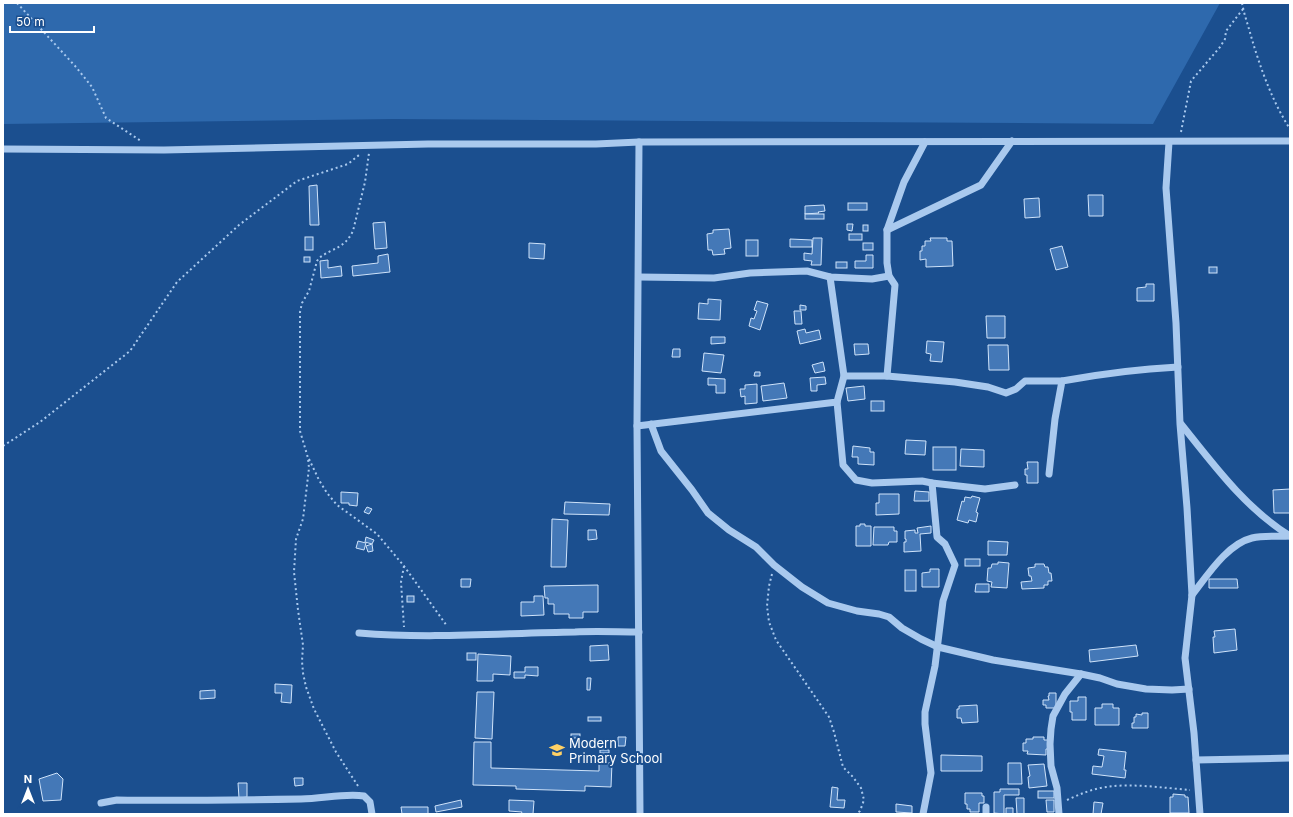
<svg xmlns="http://www.w3.org/2000/svg" width="1293" height="817" font-family="Inter,sans-serif">
<style>
.green{fill:#2e69ad}
.building{fill:#4478b7;stroke:#cfe3fa}
.lines{fill:none;stroke-linecap:round;stroke-linejoin:round}
.path{stroke:#a9c9ee;stroke-width:2;stroke-dasharray:2 3;stroke-linecap:butt}
.minor{stroke:#a9c9ee;stroke-width:7}
.labels{text-anchor:middle;dominant-baseline:central;stroke-width:4;stroke-linejoin:round;paint-order:stroke}
.poi-label{font-size:13px;fill:#fff;stroke:#1b4f8f;text-anchor:start}
</style>
<rect width="100%" height="100%" fill="#1b4f8f"/>
<polygon class="green" points="3,3 1220,3 1153,124 393,119 3,124"/>
<g class="building">
<polygon points="317,185 319,225 310,225 309,186"/>
<polygon points="1088,195 1103,195 1103,216 1089,216"/>
<polygon points="1039,198 1040,217 1025,218 1024,199"/>
<rect x="848" y="203" width="19" height="7"/>
<polygon points="824,205 825,211 818,212 819,213 805,214 805,206"/>
<rect x="805" y="214" width="19" height="5"/>
<polygon points="385,222 387,248 375,249 373,223"/>
<polygon points="847,224 853,224 852,231 847,230"/>
<rect x="863" y="225" width="5" height="6"/>
<polygon points="729,229 731,248 724,249 725,254 713,255 712,250 708,250 707,234 713,233 713,230"/>
<rect x="849" y="234" width="13" height="6"/>
<rect x="305" y="237" width="8" height="13"/>
<polygon points="813,238 822,238 821,265 811,265 812,261 804,260 804,253 812,254"/>
<polygon points="930,238 947,238 947,241 952,241 953,266 926,267 926,259 920,260 920,251 922,251 922,246 925,246 925,241 931,241"/>
<polygon points="790,239 812,240 812,247 790,247"/>
<rect x="746" y="240" width="12" height="16"/>
<polygon points="529,243 545,244 544,259 529,258"/>
<rect x="863" y="243" width="10" height="7"/>
<polygon points="1062,246 1068,267 1056,270 1050,249"/>
<polygon points="388,254 390,272 353,276 352,266 378,263 378,256"/>
<polygon points="866,255 873,255 873,268 855,268 855,261 866,261"/>
<rect x="304" y="257" width="6" height="5"/>
<polygon points="328,260 328,268 341,266 342,276 321,278 320,261"/>
<rect x="836" y="262" width="11" height="6"/>
<rect x="1209" y="267" width="8" height="6"/>
<polygon points="1146,284 1154,284 1154,301 1137,301 1137,288 1146,287"/>
<polygon points="708,299 721,300 720,320 698,319 699,303 708,304"/>
<polygon points="757,301 768,304 760,330 749,326 751,318 754,319 757,311 754,310"/>
<polygon points="800,305 806,306 806,310 800,310"/>
<polygon points="794,311 801,311 802,324 795,324"/>
<polygon points="986,316 1005,316 1005,338 987,338"/>
<polygon points="805,329 806,333 819,330 821,339 800,344 797,331"/>
<polygon points="711,337 725,337 725,343 711,344"/>
<polygon points="927,341 944,342 942,362 930,361 931,354 926,353"/>
<polygon points="854,344 868,344 869,354 855,355"/>
<polygon points="988,345 1008,345 1009,370 989,370"/>
<polygon points="673,349 680,349 680,357 672,357"/>
<polygon points="704,353 724,355 721,373 702,371"/>
<polygon points="823,362 825,371 815,373 812,365"/>
<polygon points="755,372 760,372 760,376 754,376"/>
<polygon points="825,377 826,384 817,385 817,391 811,391 810,378"/>
<polygon points="708,378 725,379 725,393 716,393 716,385 708,385"/>
<polygon points="784,383 787,398 763,401 761,386"/>
<polygon points="757,384 757,403 745,404 745,396 741,397 740,389 745,389 745,385"/>
<polygon points="864,386 865,399 848,401 846,388"/>
<rect x="871" y="401" width="13" height="10"/>
<polygon points="906,440 926,441 925,455 905,454"/>
<polygon points="853,446 870,448 870,452 874,452 874,465 858,464 858,457 852,457"/>
<rect x="933" y="447" width="23" height="23"/>
<polygon points="961,449 984,450 984,467 960,466"/>
<polygon points="1027,462 1038,462 1038,483 1027,483 1027,475 1025,475 1025,469 1028,469"/>
<polygon points="1290,489 1290,513 1274,513 1273,490"/>
<polygon points="915,491 929,492 929,501 914,501"/>
<polygon points="341,492 358,493 357,506 349,505 349,503 341,503"/>
<polygon points="879,494 899,494 899,514 876,515 876,503 879,503"/>
<polygon points="972,496 980,498 976,512 978,513 976,522 969,520 968,523 957,520 962,501 964,502 965,497 971,498"/>
<polygon points="565,502 610,504 609,515 564,514"/>
<polygon points="367,507 372,509 369,514 364,512"/>
<polygon points="552,519 568,520 566,567 551,567"/>
<polygon points="860,524 865,524 865,526 871,526 871,546 856,546 856,526 860,526"/>
<polygon points="931,526 931,533 920,534 921,551 904,552 904,542 906,542 906,539 905,539 905,531 915,530 915,533 918,533 917,528"/>
<polygon points="874,527 894,527 894,531 897,531 897,542 889,542 888,545 873,545"/>
<polygon points="588,530 596,530 597,539 588,540"/>
<polygon points="366,537 374,540 372,544 365,542"/>
<polygon points="358,541 366,543 364,550 356,548"/>
<polygon points="988,541 1008,542 1007,555 988,555"/>
<polygon points="372,544 373,551 368,552 366,546"/>
<rect x="965" y="559" width="15" height="7"/>
<polygon points="998,562 1009,563 1007,588 991,587 992,582 987,581 988,568 991,568 992,564 998,564"/>
<polygon points="1035,564 1044,564 1045,567 1048,567 1049,573 1051,573 1052,581 1048,581 1048,585 1044,585 1044,588 1022,589 1021,582 1032,581 1031,576 1029,576 1028,568 1035,567"/>
<polygon points="930,569 939,569 939,587 922,587 922,573 930,572"/>
<rect x="905" y="570" width="11" height="21"/>
<polygon points="461,579 471,579 470,587 461,587"/>
<polygon points="1209,579 1237,579 1238,588 1209,588"/>
<polygon points="976,584 989,584 989,592 975,592"/>
<polygon points="598,585 598,612 583,612 583,618 569,618 569,614 554,614 554,604 548,604 548,598 545,598 544,586"/>
<rect x="407" y="596" width="7" height="6"/>
<polygon points="534,596 543,596 544,615 521,616 521,602 534,602"/>
<polygon points="1235,629 1237,650 1214,653 1213,637 1215,637 1214,631"/>
<polygon points="608,645 609,660 590,661 590,646"/>
<polygon points="1136,645 1138,656 1090,662 1089,650"/>
<rect x="467" y="653" width="9" height="7"/>
<polygon points="478,654 511,656 510,675 493,674 493,681 477,681"/>
<polygon points="525,667 538,667 538,676 525,675 525,678 514,678 514,672 525,672"/>
<polygon points="587,678 591,678 590,690 587,690"/>
<polygon points="275,684 292,685 291,703 281,702 282,693 275,693"/>
<polygon points="215,690 215,698 200,699 200,691"/>
<polygon points="477,692 494,692 492,739 475,738"/>
<polygon points="1049,693 1056,693 1056,708 1046,708 1046,705 1043,705 1043,700 1049,700 1048,696 1049,696"/>
<polygon points="1078,697 1086,697 1086,720 1072,720 1072,712 1070,712 1070,701 1078,701"/>
<polygon points="1102,704 1113,704 1113,708 1119,708 1119,725 1095,725 1095,708 1102,708"/>
<polygon points="977,705 978,722 962,723 961,718 957,718 957,709 959,709 959,706"/>
<polygon points="1142,713 1148,713 1148,728 1132,728 1132,723 1134,723 1134,717 1136,717 1136,714 1142,715"/>
<rect x="588" y="717" width="13" height="4"/>
<rect x="571" y="734" width="9" height="4"/>
<polygon points="618,737 626,737 625,746 618,746"/>
<polygon points="1033,737 1044,737 1044,740 1049,740 1048,749 1046,749 1046,755 1027,754 1028,751 1023,751 1023,743 1026,743 1026,739 1033,739"/>
<polygon points="474,742 491,742 491,768 599,771 599,763 612,763 611,787 585,786 585,791 516,789 516,786 473,785"/>
<polygon points="1099,749 1126,752 1124,770 1126,770 1125,778 1092,774 1093,766 1102,767 1104,756 1098,755"/>
<rect x="600" y="750" width="9" height="3"/>
<polygon points="941,755 982,756 982,771 941,771"/>
<polygon points="1008,763 1021,763 1022,784 1008,784"/>
<polygon points="1044,764 1047,786 1029,788 1028,777 1030,776 1028,765"/>
<polygon points="57,773 63,779 61,800 43,801 39,779"/>
<polygon points="294,778 303,778 303,785 295,786"/>
<polygon points="238,783 247,783 247,797 239,798"/>
<polygon points="832,787 838,788 837,800 845,800 844,808 830,807"/>
<polygon points="1000,789 1019,789 1019,795 1004,795 1004,814 994,813 994,792 1000,792"/>
<rect x="1038" y="791" width="16" height="7"/>
<polygon points="965,793 982,793 982,796 984,796 984,803 979,803 979,812 970,812 970,809 967,809 967,804 965,804"/>
<polygon points="1173,794 1185,795 1185,797 1188,797 1189,813 1170,813 1170,797 1173,797"/>
<polygon points="1016,798 1024,798 1024,814 1017,814"/>
<polygon points="461,800 462,807 436,812 435,806"/>
<polygon points="509,800 534,801 533,814 521,814 522,812 509,811"/>
<polygon points="1046,800 1054,800 1054,812 1047,812"/>
<polygon points="1094,802 1103,803 1101,814 1093,814"/>
<polygon points="896,804 912,806 912,813 896,812"/>
<polygon points="401,807 428,807 428,814 402,814"/>
<polygon points="1006,808 1013,808 1013,814 1002,814 1006,814"/>
</g>
<g class="lines">
<g class="path">
<polyline points="17,3 76,67 92,87 106,118 141,141"/>
<path d="M1242 3C1244 14 1248 25 1251 36 1260 67 1272 101 1290 129"/>
<polyline points="1181,132 1191,81 1220,47 1225,39 1226,31 1243,9"/>
<polyline points="3,446 40,422 130,351 177,282 239,225 297,181 348,164 359,155"/>
<polyline points="309,459 319,480 327,493 337,505 377,534 404,566 447,626"/>
<polyline points="404,566 401,582 404,627"/>
<polyline points="772,574 769,586 767,606 769,622 776,640 829,717 834,732 843,767 853,777 861,788 864,800 860,811 856,814"/>
<path d="M358 786 336 752 314 709 306 687 303 673 302 661 303 645 298 610 294 572 296 539 303 519 309 468 308 458 300 431V312L302 303 309 291 317 261 319 258C334 247 344 249 353 231L365 182 369 153"/>
<path d="M1067 800C1080 794 1092 789 1106 787 1132 783 1164 788 1190 790"/>
</g>
<g class="minor">
<polyline points="639,142 637,426 640,814"/>
<polyline points="1169,142 1166,188 1176,323 1180,424 1187,508 1192,595 1185,658 1194,733 1200,814"/>
<polyline points="3,149 164,150 428,144 596,144 639,142 1290,141"/>
<polyline points="887,230 981,185 1012,141"/>
<polyline points="639,277 714,278 750,273 807,271 830,277 872,279 889,276"/>
<polyline points="844,376 887,376 955,382 988,387 1006,393 1016,389 1025,381 1062,381"/>
<polyline points="887,376 895,285 889,276 887,263 887,230 904,182 925,142"/>
<polyline points="837,402 843,465 856,480 872,483 922,481 932,483 985,489 1015,485"/>
<polyline points="651,424 661,451 692,490 708,513 729,530 756,547 774,565 802,587 828,603 857,611 879,614 889,617 902,628 921,639 938,647 993,660 1081,674 1100,678 1117,684 1146,689 1172,690 1189,689"/>
<path d="M1181 424C1213 464 1245 508 1290 536"/>
<polyline points="637,426 837,402 844,376 830,277"/>
<path d="M1049 474 1055 419 1062 381C1100 374 1139 369 1178 367"/>
<path d="M1192 595C1207 576 1227 544 1252 538 1264 535 1278 537 1290 536"/>
<path d="M359 633C431 639 503 633 575 632 596 631 618 632 639 632"/>
<polyline points="1196,760 1290,758"/>
<path d="M101 803 117 800C179 801 240 800 301 799 322 799 344 793 364 796L370 802 372 814"/>
<polyline points="923,814 931,773 925,724 925,712 935,666 943,601 955,565 945,544 937,537 932,483"/>
<polyline points="986,814 986,807"/>
<polyline points="1059,814 1057,788 1051,766 1050,744 1051,729 1053,716 1065,694 1081,674"/>
</g>
</g>
<defs>
<g id="school-bare" transform="scale(1.2)"><path d="M0-5L7-2L0 1L-7-2ZM-4 1L0 2.5L4 1V4Q0 6-4 4Z" fill="#ffd166" stroke="#1b4f8f" stroke-width="2.5" paint-order="stroke"/></g>
</defs>
<g fill-rule="evenodd">
<use href="#school-bare" x="557" y="750"/>
</g>
<g class="labels">
<g class="poi-label">
<text x="569" y="743">Modern<tspan x="569" dy="15">Primary School</tspan></text>
</g>
</g>
<rect width="1293" height="817" fill="none" stroke="#ffffff" stroke-width="8"/>
<g transform="translate(28 789)" stroke="#1b4f8f" stroke-width="3" paint-order="stroke">
<path d="M0-3L7 15L0 10L-7 15Z" fill="#ffffff"/>
<text y="-6" font-size="11" font-weight="bold" text-anchor="middle" fill="#ffffff">N</text>
</g>
<path d="M10 26v6h84v-6" fill="none" stroke="#ffffff" stroke-width="2"/>
<text x="16" y="26" font-size="12" fill="#ffffff" stroke="#1b4f8f" stroke-width="3" paint-order="stroke">50 m</text>
</svg>
